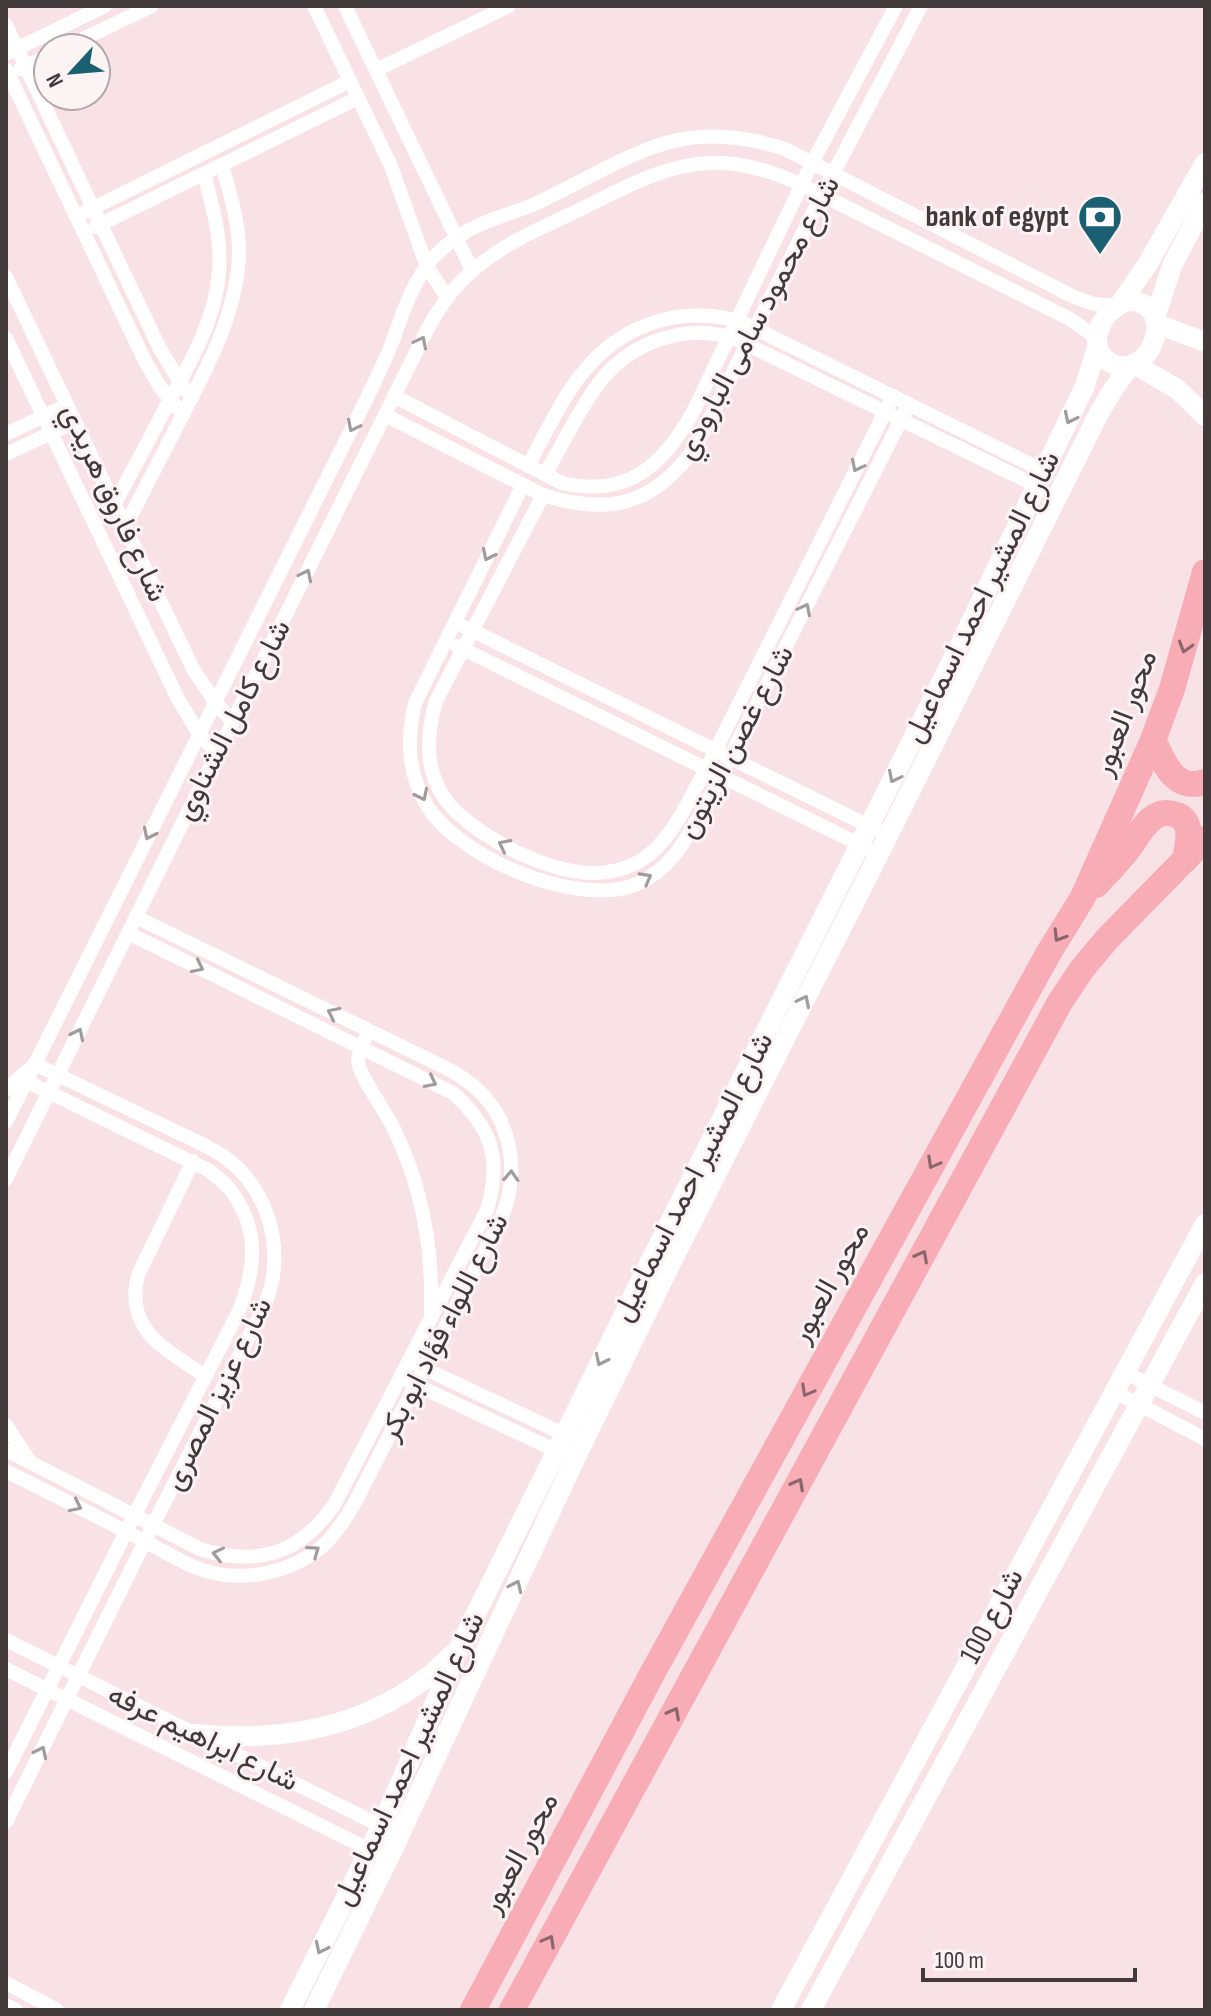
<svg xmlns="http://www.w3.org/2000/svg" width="1211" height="2016" font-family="'Sofia Sans Condensed',Vazirmatn,sans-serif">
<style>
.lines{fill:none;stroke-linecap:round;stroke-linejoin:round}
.street{stroke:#fff;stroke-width:14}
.secondary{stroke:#fff;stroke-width:20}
.highway{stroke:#f7acb6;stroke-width:26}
.oneway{stroke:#a09c9c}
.oneway2{stroke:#8a676c}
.labels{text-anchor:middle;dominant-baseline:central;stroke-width:6;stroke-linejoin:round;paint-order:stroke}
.poi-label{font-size:30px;font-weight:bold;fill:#42393a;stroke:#fcf3f4;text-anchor:end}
.street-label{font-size:30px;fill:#42393a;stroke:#fcf3f4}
</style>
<rect width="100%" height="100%" fill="#f9e2e5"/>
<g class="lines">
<g class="street">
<polyline points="314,6 391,166 427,267 447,297"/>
<polyline points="345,6 472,270"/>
<polyline points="6,25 160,349 180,382 192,397"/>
<polyline points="64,48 152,6"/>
<polyline points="6,54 105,6"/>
<polyline points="6,69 144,359 160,387 183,415"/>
<polyline points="20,69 48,56"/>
<polyline points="376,70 509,6"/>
<polyline points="85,212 350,81"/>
<polyline points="95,227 358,98"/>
<polyline points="6,277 193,669 215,702 233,722"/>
<polyline points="6,338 177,697 199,734 217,753"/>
<path d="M394 396 562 483C627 498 663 466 693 412L812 163 896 6"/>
<path d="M385 415 543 495C610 516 653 505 695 448L822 195 921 6"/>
<polyline points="6,434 67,405"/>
<polyline points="6,454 75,422"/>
<path d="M528 466C545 435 562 397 585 370 624 322 688 303 746 324L1044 471"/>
<path d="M545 475C561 447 579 409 599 383 630 342 688 321 738 340L1037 486"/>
<path d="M523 485 415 703C407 739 407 771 426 804 457 857 578 909 637 884 673 869 689 834 707 802L909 404"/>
<path d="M543 495 436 701C427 733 424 766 443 796 467 833 547 873 591 873 608 873 628 869 643 859 673 839 689 799 706 769L893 396"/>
<path d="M114 505C132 472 149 440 166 407 189 365 216 320 219 271 222 238 212 205 204 174"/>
<path d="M125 527C145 488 165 450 184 412 210 362 236 313 239 256 240 225 230 194 222 165"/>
<polyline points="465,627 877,830"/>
<polyline points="457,646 879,854"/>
<path d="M365 1039C362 1046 358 1054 358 1062 359 1074 386 1113 393 1127 422 1185 433 1249 431 1314"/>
<path d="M6 1090 35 1064 204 1145C211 1149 219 1153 226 1158 265 1187 282 1239 271 1286 269 1296 264 1306 260 1315L153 1525 6 1822"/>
<path d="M6 1122 361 410C372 388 383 366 392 343 402 315 412 284 431 260 440 250 452 240 464 233 486 219 513 214 537 203 581 183 636 147 683 139 718 133 751 138 785 149L1074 297 1094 304 1115 306"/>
<path d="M193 1161 138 1275C124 1331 166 1349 205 1376"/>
<path d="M6 1179C146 896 286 613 427 330 439 308 452 288 471 272 500 246 536 230 571 214 615 193 658 166 707 163 741 161 772 171 802 185L1070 319 1097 338"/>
<polyline points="417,1365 572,1438"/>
<polyline points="1124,1372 1205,1413"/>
<polyline points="408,1381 563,1454"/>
<polyline points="1113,1391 1205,1439"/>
<polyline points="6,1425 29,1460"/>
<path d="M6 1450 200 1549C257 1567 300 1554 334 1505L487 1210C502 1159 492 1128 453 1093L128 933"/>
<path d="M6 1471C46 1491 87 1511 127 1532 150 1543 173 1558 197 1568 241 1585 295 1573 328 1541 338 1530 346 1518 353 1506L499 1223C522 1174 513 1114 467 1081 461 1076 453 1072 446 1068L136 917"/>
<polyline points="6,1640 389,1830"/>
<polyline points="6,1669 378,1854"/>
<path d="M6 1772 134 1516 239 1311C256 1268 260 1227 229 1188 223 1182 216 1176 210 1171L26 1081"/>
<polyline points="6,1983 57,2010"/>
<polyline points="6,2005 16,2010"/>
</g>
<g class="secondary">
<path d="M1128 301C1182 302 1149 384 1111 363 1082 347 1103 308 1128 301Z"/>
<polyline points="1121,303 1147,265 1205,163"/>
<polyline points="1155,318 1172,266 1205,202"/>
<polyline points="1157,324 1205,342"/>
<polyline points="1134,364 1177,389 1205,416"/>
<path d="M195 1734C278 1742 357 1730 425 1679 435 1671 444 1662 453 1654"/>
<polyline points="290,2010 381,1827 459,1648 648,1266 954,657 1084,388 1098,345"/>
<polyline points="314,2010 393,1849 575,1459 672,1261 879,854 1099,413 1114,388 1131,365"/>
<polyline points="781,2010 1205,1224"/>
<polyline points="811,2010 1205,1283"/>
</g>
<g class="highway">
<path d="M1153 740C1165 763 1173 792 1205 782"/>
<path d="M1096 885C1106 875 1116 864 1126 852 1135 841 1144 821 1158 815 1164 812 1171 813 1177 815 1195 823 1187 845 1185 860"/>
<polyline points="473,2010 652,1674 1048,954 1083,897 1153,740 1172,689 1205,572"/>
<polyline points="512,2010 1060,1002 1082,969 1107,939 1205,839"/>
</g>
</g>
<defs><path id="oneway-chevron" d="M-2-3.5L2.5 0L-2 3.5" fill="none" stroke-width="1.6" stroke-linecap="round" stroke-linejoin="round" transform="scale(2)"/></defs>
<g class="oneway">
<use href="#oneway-chevron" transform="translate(421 342) rotate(-63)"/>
<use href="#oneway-chevron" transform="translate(1070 418) rotate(116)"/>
<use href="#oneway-chevron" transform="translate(353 426) rotate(117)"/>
<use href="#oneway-chevron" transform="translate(857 466) rotate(117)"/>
<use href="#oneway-chevron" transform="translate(488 555) rotate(116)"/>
<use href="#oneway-chevron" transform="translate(306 575) rotate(-64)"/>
<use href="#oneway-chevron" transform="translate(805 609) rotate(-63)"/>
<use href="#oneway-chevron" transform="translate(894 777) rotate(117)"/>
<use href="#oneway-chevron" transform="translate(422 795) rotate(64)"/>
<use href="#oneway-chevron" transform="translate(149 834) rotate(116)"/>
<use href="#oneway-chevron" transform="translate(504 845) rotate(-153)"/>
<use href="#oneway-chevron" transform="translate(646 878) rotate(-29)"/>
<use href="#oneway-chevron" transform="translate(198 967) rotate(26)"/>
<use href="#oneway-chevron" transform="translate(804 1001) rotate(-63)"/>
<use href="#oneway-chevron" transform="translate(333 1013) rotate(-154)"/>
<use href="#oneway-chevron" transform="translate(78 1034) rotate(-64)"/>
<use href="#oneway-chevron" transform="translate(431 1082) rotate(27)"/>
<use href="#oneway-chevron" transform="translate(511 1176) rotate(-87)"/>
<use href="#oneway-chevron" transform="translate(601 1360) rotate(116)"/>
<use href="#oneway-chevron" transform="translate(76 1506) rotate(26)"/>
<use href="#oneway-chevron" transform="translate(314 1551) rotate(-36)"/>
<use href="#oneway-chevron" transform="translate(218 1554) rotate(-167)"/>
<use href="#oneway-chevron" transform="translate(516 1586) rotate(-65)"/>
<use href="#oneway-chevron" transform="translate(41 1752) rotate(-64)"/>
<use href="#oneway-chevron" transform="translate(321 1948) rotate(116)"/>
</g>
<g class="oneway2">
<use href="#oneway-chevron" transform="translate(1185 647) rotate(107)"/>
<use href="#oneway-chevron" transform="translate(1059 936) rotate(122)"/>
<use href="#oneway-chevron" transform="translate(933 1163) rotate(119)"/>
<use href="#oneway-chevron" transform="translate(922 1256) rotate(-62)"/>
<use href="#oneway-chevron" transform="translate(807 1391) rotate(119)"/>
<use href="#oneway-chevron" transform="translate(798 1484) rotate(-62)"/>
<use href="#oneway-chevron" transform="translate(674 1713) rotate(-62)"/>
<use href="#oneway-chevron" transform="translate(549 1941) rotate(-61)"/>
</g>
<defs>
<g id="bank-pin" transform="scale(2.3)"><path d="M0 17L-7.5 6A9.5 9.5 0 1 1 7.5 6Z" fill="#1b5f72" stroke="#fcf3f4"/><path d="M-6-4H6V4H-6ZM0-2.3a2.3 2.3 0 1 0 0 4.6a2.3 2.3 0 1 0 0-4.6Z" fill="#fff"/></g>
</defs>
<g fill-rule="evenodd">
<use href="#bank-pin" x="1100" y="217"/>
</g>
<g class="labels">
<g class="poi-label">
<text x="1069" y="217">bank of egypt</text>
</g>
<g class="street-label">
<text transform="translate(758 318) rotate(-62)">شارع محمود سامى البارودي</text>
<text transform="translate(114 503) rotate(65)">شارع فاروق هريدي</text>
<text transform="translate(982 597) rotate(-64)">شارع المشير احمد اسماعيل</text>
<text transform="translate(1125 713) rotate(-69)">محور العبور</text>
<text transform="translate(233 720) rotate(-63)">شارع كامل الشناوي</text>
<text transform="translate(736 742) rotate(-62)">شارع غصن الزيتون</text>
<text transform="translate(693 1177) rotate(-63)">شارع المشير احمد اسماعيل</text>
<text transform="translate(830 1283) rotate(-61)">محور العبور</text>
<text transform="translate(444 1327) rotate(-63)">شارع اللواء فؤاد ابو بكر</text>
<text transform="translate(218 1394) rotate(-64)">شارع عزيز المصرى</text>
<text transform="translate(992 1616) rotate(-62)">شارع 100</text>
<text transform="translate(203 1738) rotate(26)">شارع ابراهيم عرفه</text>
<text transform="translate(409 1759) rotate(-65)">شارع المشير احمد اسماعيل</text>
<text transform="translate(520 1853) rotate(-62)">محور العبور</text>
</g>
</g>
<rect width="1211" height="2016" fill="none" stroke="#42393a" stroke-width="16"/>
<g transform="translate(72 72) rotate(244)"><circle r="38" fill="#fcf3f4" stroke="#b2a9aa" stroke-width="2"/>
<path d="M0-6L14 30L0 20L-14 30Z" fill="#1b5f72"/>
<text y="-12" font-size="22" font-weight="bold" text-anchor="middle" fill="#42393a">N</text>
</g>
<path d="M923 1968v12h212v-12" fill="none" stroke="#42393a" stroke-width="4"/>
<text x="935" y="1968" font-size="24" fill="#42393a" stroke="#fcf3f4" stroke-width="6" paint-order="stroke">100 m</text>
</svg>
